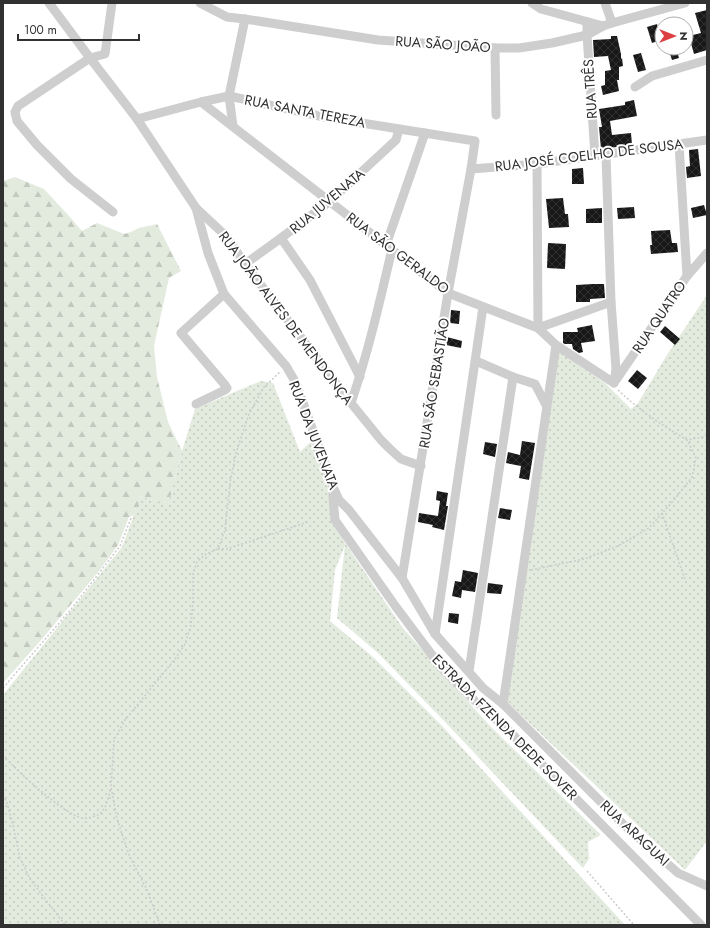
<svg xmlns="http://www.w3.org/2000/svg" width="710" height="928" font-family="Jost,sans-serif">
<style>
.grass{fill:url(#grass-dots)}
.forest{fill:url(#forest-firs)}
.building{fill:url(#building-cross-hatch)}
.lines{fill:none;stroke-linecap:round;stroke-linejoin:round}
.path{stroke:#cbcbcb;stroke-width:1.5;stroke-dasharray:2 2;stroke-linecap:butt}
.minor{stroke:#cecece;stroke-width:9}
.labels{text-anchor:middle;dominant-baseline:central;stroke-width:4;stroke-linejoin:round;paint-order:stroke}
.street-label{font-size:14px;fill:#313131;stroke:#fff}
</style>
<defs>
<pattern id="grass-dots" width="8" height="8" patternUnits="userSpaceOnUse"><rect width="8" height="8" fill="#e3eade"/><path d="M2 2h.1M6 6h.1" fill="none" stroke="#c3c9bf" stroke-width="1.8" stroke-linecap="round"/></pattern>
<pattern id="forest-firs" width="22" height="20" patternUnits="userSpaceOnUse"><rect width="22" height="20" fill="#e3eade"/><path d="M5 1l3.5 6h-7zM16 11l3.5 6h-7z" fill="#c3c9bf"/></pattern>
<pattern id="building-cross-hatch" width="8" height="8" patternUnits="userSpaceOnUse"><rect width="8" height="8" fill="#181818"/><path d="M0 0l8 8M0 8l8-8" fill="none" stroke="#313131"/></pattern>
</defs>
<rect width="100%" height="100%" fill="#fff"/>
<g class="grass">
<polygon points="707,295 707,841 685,870 625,813 507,702 559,351 605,383 631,409 638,403 667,355"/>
<polygon points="261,381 273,383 300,452 313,440 329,489 333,522 345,543 402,627 489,725 601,835 588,842 589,859 583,868 446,723 378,653 337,618 345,545 335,570 330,621 374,658 442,726 625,925 3,925 3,695 122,547 141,496 168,505 182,451 195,409"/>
</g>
<polygon class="forest" points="15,177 44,189 69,216 82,231 97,223 124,234 131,232 139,228 157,224 181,271 169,278 154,346 157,377 168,422 182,451 168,506 141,496 135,515 129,517 118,545 99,571 42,639 3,683 3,181"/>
<g class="building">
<polygon points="707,10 707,50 694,54 689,36 701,33 695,13"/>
<polygon points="657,24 661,40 652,43 647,27"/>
<polygon points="611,36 617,36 621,54 621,59 622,58 623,66 619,67 619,80 617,80 619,91 603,95 601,86 605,85 605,71 611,70 608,56 594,57 593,40 611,39"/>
<polygon points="668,48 676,48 679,58 672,60"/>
<polygon points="641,53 646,70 638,72 633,55"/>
<polygon points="634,100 637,116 610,121 612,135 631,133 632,145 601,149 599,127 602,127 599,109 625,105 625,102"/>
<polygon points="698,149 701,176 687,178 686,167 690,166 689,150"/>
<polygon points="583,168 584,184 572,184 572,169"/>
<polygon points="563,198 565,214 568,214 569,227 549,228 546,199"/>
<polygon points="704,205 707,215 693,218 691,208"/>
<polygon points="634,207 635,218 618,219 617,208"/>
<polygon points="602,208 602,223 586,223 586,209"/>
<polygon points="670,230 672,243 677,243 678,252 651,254 650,245 652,245 651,231"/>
<polygon points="548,243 566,244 565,269 547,268"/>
<polygon points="593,284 604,284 605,298 590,299 590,302 576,302 576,285"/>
<polygon points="451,310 460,311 459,324 450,323"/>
<polygon points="592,325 595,341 581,343 583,352 579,353 573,349 572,344 565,344 563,343 563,332 578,332 577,328"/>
<polygon points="665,326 680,339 675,345 660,332"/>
<polygon points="447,337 462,341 461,348 446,345"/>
<polygon points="637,370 647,378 638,389 628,381"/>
<polygon points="522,441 535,443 529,480 519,478 521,466 506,463 508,452 520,455"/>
<polygon points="485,442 497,444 495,457 483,454"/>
<polygon points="437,491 448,493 446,506 448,506 444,530 432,527 433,525 418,522 419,513 438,516 440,501 436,500"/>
<polygon points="500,508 512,510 510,520 498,518"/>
<polygon points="463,570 478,573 475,592 462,590 461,598 452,596 455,581 461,582"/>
<polygon points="488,583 503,585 501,594 487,593"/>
<polygon points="449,613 459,614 458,624 448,622"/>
</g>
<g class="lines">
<g class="path">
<path d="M618 390C639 410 662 425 687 440L707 436"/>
<polyline points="662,513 687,585"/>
<polyline points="218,549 227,549 308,522"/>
<polyline points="531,570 584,559 618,546 649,528 674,500 692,477 696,458 687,440"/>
<polyline points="3,688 72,608 120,546 131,518"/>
<path d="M3 756C17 770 65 816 83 818 86 819 95 816 98 815 107 809 108 797 111 788"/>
<polyline points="3,795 7,803 13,825 20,858 30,879 65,925"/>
<polyline points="587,871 634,925"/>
<polyline points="160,925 147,890 129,855 117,819 111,787 114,740 125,720 175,659 185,644 191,625 193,600 193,574 197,562 206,554 218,549 225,530 230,483 236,453 249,414 264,387 280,372"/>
</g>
<g class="minor">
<polyline points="49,3 90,58 137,119 196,208 227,237 245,264 351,403 381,440 390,449 401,459 421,466"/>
<polyline points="112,3 105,54 90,58 18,106 15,112 17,121 37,145 71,179 113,212"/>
<polyline points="200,3 227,17 245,19 378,40 495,48 519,48 552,43 587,35 603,26 612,23 685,3"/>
<polyline points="532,3 541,9 603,26"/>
<polyline points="605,3 612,23"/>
<polyline points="587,22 587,35 595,156"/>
<polyline points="495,48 496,115"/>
<polyline points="635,87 652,76 707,60"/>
<polyline points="201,102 448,293 538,328 556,345 614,383"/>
<polyline points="137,119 201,102 229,96 324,117 475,141 471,169 448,293 402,578"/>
<polyline points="233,126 229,96 245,19"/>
<polyline points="679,144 687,276"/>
<polyline points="606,155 611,302 616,369 614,383"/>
<polyline points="537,164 538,328 611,302"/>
<polyline points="471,169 537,164 707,140"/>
<polyline points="196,208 208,253 224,294 286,366 296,383 333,487 339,500 349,510 402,578 435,634 483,688 503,704 623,824 678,873 707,886"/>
<polyline points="281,238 310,280 360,377"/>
<polyline points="386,245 425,133"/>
<polyline points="245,264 281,238 329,202 396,140 399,129"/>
<polyline points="476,361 513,377 535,384 546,405"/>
<polyline points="616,380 687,276 707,253"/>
<path d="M351 403C368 353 380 301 392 249"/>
<polyline points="196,404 225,390 227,388 225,385 181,333 224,294"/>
<polyline points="333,490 333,497 335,520 396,607 441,667 474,700 509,731 701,925"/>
<polyline points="435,634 483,307"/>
<polyline points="469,671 513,377"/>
<polyline points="503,704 556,345"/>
</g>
</g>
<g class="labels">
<g class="street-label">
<text transform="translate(443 44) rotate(4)">RUA SÃO JOÃO</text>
<text transform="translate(590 89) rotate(-94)">RUA TRÊS</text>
<text transform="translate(305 111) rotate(11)">RUA SANTA TEREZA</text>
<text transform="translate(589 155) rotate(-7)">RUA JOSÉ COELHO DE SOUSA</text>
<text transform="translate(327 201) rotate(-40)">RUA JUVENATA</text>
<text transform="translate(398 253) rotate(37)">RUA SÃO GERALDO</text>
<text transform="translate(659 317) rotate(-56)">RUA QUATRO</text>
<text transform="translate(286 318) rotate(53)">RUA JOÃO ALVES DE MENDONÇA</text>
<text transform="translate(434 383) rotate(-81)">RUA SÃO SEBASTIÃO</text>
<text transform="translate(314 435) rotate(69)">RUA DA JUVENATA</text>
<text transform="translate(505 727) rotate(45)">ESTRADA FZENDA DEDE SOVER</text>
<text transform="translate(635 833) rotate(43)">RUA ARAGUAI</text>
</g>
</g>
<rect width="710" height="928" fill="none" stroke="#313131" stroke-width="8"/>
<g transform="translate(674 36) rotate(90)"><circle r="19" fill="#ffffff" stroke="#adadad"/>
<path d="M0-3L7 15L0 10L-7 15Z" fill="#dc4042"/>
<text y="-6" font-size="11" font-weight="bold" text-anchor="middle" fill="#313131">N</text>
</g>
<path d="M18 34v6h121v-6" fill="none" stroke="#313131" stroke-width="2"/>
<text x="24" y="34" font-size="12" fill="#313131" stroke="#ffffff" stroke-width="3" paint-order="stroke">100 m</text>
</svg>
